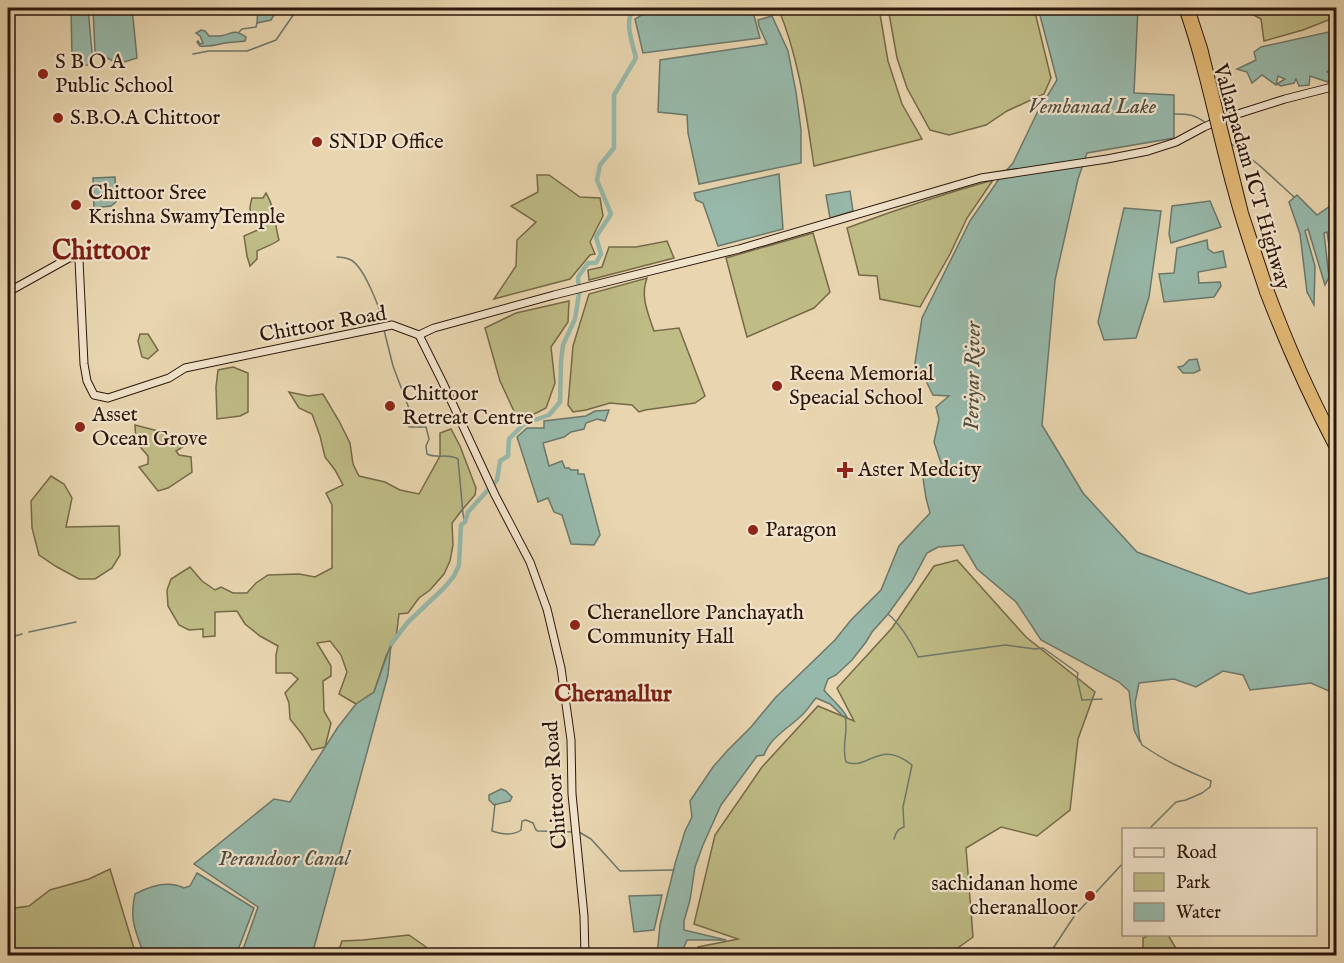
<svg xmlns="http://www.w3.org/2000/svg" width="1344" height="963" font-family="'IM FELL English',serif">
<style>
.green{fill:#bfbc86;stroke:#766948;stroke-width:1.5}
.water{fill:#97b9ab;stroke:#6c786b;stroke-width:1.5}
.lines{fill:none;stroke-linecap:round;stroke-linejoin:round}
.stream{stroke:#6c786b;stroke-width:1.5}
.canal{stroke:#97b9ab;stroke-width:4.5}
.secondary-casing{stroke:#2c160b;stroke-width:9}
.trunk-casing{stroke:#2c160b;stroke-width:10}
.secondary{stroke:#f1e4cc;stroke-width:7}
.trunk{stroke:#e4bb78;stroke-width:8}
.trunk-bridge-casing{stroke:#2c160b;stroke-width:10;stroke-linecap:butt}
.trunk-bridge{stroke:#e4bb78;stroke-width:8}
.poi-dot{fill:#8f2418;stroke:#f1e4cc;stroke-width:2}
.labels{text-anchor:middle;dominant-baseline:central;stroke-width:4.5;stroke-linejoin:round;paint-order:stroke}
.poi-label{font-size:21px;fill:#2c160b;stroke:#f1e4cc;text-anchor:start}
.street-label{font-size:21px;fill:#2c160b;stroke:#f1e4cc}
.water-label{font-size:22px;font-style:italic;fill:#514f43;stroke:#f1e4cc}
.quarter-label{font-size:24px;font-weight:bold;fill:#7a1f14;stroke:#f1e4cc}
.district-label{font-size:27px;font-weight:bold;fill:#7a1f14;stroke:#f1e4cc}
</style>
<rect width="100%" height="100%" fill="#e9d6b0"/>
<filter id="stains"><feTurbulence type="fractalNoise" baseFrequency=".00333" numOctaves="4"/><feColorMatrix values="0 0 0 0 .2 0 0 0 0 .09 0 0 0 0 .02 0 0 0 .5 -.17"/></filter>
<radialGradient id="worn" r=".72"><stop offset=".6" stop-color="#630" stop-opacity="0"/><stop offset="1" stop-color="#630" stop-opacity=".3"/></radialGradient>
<g class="green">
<path d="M778 8H879L888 61 902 104 922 139 814 166C806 113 799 57 778 8Z"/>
<polygon points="888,8 1034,8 1051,78 1044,94 1007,111 986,125 949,135 930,130 907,88 897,58"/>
<polygon points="1241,8 1336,8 1336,17 1303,30 1264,41 1261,19"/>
<polygon points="537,175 549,175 580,197 600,198 603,216 590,242 595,254 590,255 570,279 494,299 516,266 517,240 536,222 511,206 538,192"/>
<path d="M993 180 967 218 950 254 920 307 880 299 877 276 859 275 847 228C895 210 943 194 993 180Z"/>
<path d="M266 193C276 210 274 222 279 240 272 245 265 247 257 251V259L250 266 247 256 244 236 260 229C255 212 246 219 252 198H263Z"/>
<polygon points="813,233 830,292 814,308 747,337 726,258"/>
<polygon points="667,241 674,258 589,280 588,270 602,267 609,247 636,247"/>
<path d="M647 278C640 296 648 313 654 331L679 328 705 396 695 403 645 410 639 412 632 405 610 403 586 410 573 412 568 405 573 346 589 294Z"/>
<polygon points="569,301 568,322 551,347 555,383 546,408 519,422 500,381 485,328 516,313"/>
<polygon points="140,334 148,334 158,350 148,359 142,357 138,341"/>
<polygon points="233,367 248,373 248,412 240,416 217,419 216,387 218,370"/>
<polygon points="289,392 308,396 323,394 339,421 350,443 353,464 359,476 385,482 400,490 419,494 440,456 440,433 451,429 460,446 476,488 475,495 462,510 452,523 453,545 450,561 444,574 430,590 419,598 408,613 399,614 396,638 386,656 374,692 356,704 339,694 347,672 341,655 330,641 317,643 331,666 331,676 323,681 324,711 331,723 325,747 312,750 302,734 290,719 289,703 285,693 298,679 291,673 276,673 276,655 278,646 260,636 245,624 237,611 215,612 215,636 203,637 203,629 189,630 179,625 168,606 167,590 171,579 190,567 202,581 215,590 221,587 233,593 247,593 256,583 268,575 299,574 315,577 332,568 332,505 326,493 343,485 335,470 325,457 320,436 312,414 299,408"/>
<polygon points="135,425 162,432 189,443 176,451 179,455 191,457 192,472 168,488 158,491 139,467 148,464 148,456 136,442"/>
<polygon points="51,476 64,484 72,498 66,527 119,526 120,555 112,568 95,579 79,579 57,567 39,555 32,528 31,501"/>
<polygon points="957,560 1026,637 1095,692 1078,739 1070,810 1037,836 1001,827 966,848 973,937 948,955 695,955 698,947 738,939 694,924 715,835 762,767 818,706 854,721 837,688 892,628 934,566"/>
<polygon points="110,869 136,955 8,955 8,909 29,906 50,890 89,879"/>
<polygon points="1151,934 1168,935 1180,955 1146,955 1143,947 1143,938"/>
<polygon points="409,935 426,947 428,955 337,955 342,941 363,940"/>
</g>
<g class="water">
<polygon points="71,8 88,8 93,63 77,68 72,57"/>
<polygon points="93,8 132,8 137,58 118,64 95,51"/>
<polygon points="258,8 273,8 274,15 271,20 257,23"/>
<polygon points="653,8 752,8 760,38 643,53 635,19"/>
<path d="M1038 8H1138L1134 93 1174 95V138L1087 153 1078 179 1055 280 1042 425 1083 493 1137 552 1249 594 1332 577 1336 574V689L1331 692 1311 683 1250 690 1243 675 1223 671 1196 687 1174 679 1139 683 1135 703 1140 742 1134 730 1129 691 1119 682 1041 640 1016 602 977 569 963 545 938 547 927 553 912 581 888 614 872 632 866 642 852 660 836 675 828 679 824 690C832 700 841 706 847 717L843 716 830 704 816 698C811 704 806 712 800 717 787 729 770 738 764 755L757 756 721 805 703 845 695 867 690 900 684 921V930L726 940H687L681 955 657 956 660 925 675 864 685 831 692 817 690 801 713 767 727 751 751 727 775 698 835 640 851 620 881 590 899 546 930 513 926 498 923 478 931 468 942 466 934 442 939 419 936 407 949 396 933 395 926 381 917 380 915 363 922 318 970 221 999 179 1013 163 1037 113 1057 80Z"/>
<polygon points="772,16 788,51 796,92 801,130 801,163 699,184 688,133 687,115 658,112 660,60 767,44 759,26 758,20"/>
<path d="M201 30 205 31 209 36C213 36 216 36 220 36 233 34 233 28 246 37L245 41C239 42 232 42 225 43 216 45 209 47 200 46L197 42 198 41 200 44 203 43 200 36 196 33Z"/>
<polygon points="1333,31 1336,38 1336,67 1331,68 1327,72 1331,75 1328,82 1310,76 1309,85 1299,86 1296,79 1294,83 1281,86 1277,84 1285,79 1278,76 1276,85 1262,75 1252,83 1247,72 1237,69 1256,60 1254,52 1261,47"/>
<polygon points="779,174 783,229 718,246 703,203 696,200 694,193"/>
<polygon points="115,177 116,202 111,206 94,208 93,178"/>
<polygon points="850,191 853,211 830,218 826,195"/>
<polygon points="1297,195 1317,215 1336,202 1336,293 1327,232 1324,233 1329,277 1325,285 1308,229 1305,231 1315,266 1314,305 1307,292 1300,234 1289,202"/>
<polygon points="1210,201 1221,227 1171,243 1169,234 1172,206"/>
<polygon points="1124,208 1161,211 1149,297 1136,338 1104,340 1098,322"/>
<polygon points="1207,240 1208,249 1214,253 1223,251 1226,267 1198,272 1199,283 1220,282 1221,286 1214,297 1164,302 1159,274 1174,273 1177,248"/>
<polygon points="1197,359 1200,370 1194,373 1183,373 1178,367 1183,366 1189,360"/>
<polygon points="609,410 605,421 597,419 586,423 584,429 571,432 564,437 543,443 549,466 562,461 565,468 569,468 571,470 578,470 578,474 584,474 600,535 594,545 571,544 562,515 554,512 548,498 538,502 517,437 527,428 544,428 544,421 586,416 595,411"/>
<polygon points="391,644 388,675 312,955 241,955 258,907 194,864 274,799 290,802 338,727 356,704 374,692"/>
<polygon points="501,789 506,791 512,797 510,801 494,805 489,800 489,795"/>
<path d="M197 873 254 908 236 955H144C136 931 129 921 135 894 150 886 168 880 184 888L190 886Z"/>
<polygon points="662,895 654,930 634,932 629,896"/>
</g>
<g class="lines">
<g class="stream">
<polyline points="239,32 242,29 256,27 257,23"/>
<polyline points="193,54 209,51 247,51 276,40 298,8"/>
<path d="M1174 114C1188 114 1195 114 1207 124"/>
<polyline points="1229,142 1259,165 1294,197"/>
<path d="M337 257C341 257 347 258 351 260 364 267 380 308 383 323"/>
<path d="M384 330 393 366 413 419 409 422V427H426L429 439 426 446 427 454C437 459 448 453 458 459L463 514 465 522"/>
<path d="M888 614C901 625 911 642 918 657L1005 645 1035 649 1043 648 1078 673 1077 678 1082 700 1102 699"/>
<polyline points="29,632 76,622"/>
<polyline points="8,638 22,634"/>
<path d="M845 716C849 731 841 747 846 762 869 771 879 738 912 765L903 807 904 827C897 829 896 833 894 839"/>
<path d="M1140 740 1142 745C1154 753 1166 761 1180 767 1190 772 1200 776 1211 781L1210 787 1202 793 1186 800 1176 802 1148 830"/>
<path d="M495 804 492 831C501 834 513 836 521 830L522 821 526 820 533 823 536 830 538 831 574 832"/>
<polyline points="579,832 591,839 620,871 674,870"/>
<polyline points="1048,956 1075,915 1124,862"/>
</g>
<path class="canal" d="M391 644 408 622 444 588 454 576 459 565 461 525 465 522 468 512 497 480 500 461 508 456 509 439 524 424 549 415 560 402 561 361 563 345 575 319 579 294 578 277 588 263H596L601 254 596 237 611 214 597 180 600 165 614 148V95L636 58C633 44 622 18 636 8"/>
<g class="secondary-casing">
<g id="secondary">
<polyline points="8,292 69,258 75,257 79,260 84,364 87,381 94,395 108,398 169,378 185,368 392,325 419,335 442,381 495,495 530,562 547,609 561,668 571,740 572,794 584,916 585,956"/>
<polyline points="419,335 434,328 554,295 739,249 981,178 1107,159 1148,151 1176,142 1204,127 1222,119 1285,99 1336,86"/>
</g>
</g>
<g class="trunk-casing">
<g id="trunk">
<path d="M1269 289C1288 340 1310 391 1336 440"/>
<path d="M1264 292C1285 347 1309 400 1336 452"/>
</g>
</g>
<use href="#secondary" class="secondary"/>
<use href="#trunk" class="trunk"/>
<g class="trunk-bridge-casing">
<g id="trunk-bridge">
<path d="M1183 8C1204 67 1215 129 1232 190 1241 225 1253 258 1264 292"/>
<polyline points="1190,8 1203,48 1244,213 1269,289"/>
</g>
</g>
<use href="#trunk-bridge" class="trunk-bridge"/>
</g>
<g class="poi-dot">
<circle cx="43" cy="74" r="6"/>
<circle cx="58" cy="118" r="6"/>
<circle cx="317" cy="142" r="6"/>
<circle cx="76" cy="205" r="6"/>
<circle cx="777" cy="386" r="6"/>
<circle cx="390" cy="406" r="6"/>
<circle cx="80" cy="427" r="6"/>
<path d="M842 461h6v6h6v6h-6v6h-6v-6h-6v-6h6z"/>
<circle cx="753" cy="530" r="6"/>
<circle cx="575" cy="625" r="6"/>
<circle cx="1090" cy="896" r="6"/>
</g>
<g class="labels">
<g class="poi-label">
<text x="55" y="62">S B O A<tspan x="55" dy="24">Public School</tspan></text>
<text x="70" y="118">S.B.O.A Chittoor</text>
<text x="329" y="142">SNDP Office</text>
<text x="88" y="193">Chittoor Sree<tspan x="88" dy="24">Krishna SwamyTemple</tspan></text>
<text x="789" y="374">Reena Memorial<tspan x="789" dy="24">Speacial School</tspan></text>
<text x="402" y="394">Chittoor<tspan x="402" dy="24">Retreat Centre</tspan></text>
<text x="92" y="415">Asset<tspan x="92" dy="24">Ocean Grove</tspan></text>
<text x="858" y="470">Aster Medcity</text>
<text x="765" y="530">Paragon</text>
<text x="587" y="613">Cheranellore Panchayath<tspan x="587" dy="24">Community Hall</tspan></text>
<text x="1078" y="884" text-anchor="end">sachidanan home<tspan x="1078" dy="24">cheranalloor</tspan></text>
</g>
<g class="street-label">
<text transform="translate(1251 177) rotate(74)">Vallarpadam ICT Highway</text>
<text transform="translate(323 325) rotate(-10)">Chittoor Road</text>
<text transform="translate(556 785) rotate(-94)">Chittoor Road</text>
</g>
<g class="water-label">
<text x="1092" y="107">Vembanad Lake</text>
<text transform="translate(973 376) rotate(-89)">Periyar River</text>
<text x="284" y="859">Perandoor Canal</text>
</g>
<g class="quarter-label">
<text x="613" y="694">Cheranallur</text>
</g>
<g class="district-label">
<text x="101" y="252">Chittoor</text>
</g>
</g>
<rect width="1344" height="963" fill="none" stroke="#e9d6b0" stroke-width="30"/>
<rect x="9" y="9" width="1326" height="945" fill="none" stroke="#2c160b" stroke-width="3"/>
<rect x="15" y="15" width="1314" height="933" fill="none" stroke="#2c160b" stroke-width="1.5"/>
<rect x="1122" y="828" width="195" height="108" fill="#f1e4cc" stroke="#a2927f" stroke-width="1.5"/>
<rect x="1134" y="848" width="30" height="9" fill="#f1e4cc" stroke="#a2927f" stroke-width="1.5"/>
<text x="1176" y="858" font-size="18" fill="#2c160b">Road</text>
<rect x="1134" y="873" width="30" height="18" fill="#bfbc86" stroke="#a2927f" stroke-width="1.5"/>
<text x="1176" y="888" font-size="18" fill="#2c160b">Park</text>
<rect x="1134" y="903" width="30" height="18" fill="#97b9ab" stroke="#a2927f" stroke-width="1.5"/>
<text x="1176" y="918" font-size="18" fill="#2c160b">Water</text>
<rect width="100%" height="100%" filter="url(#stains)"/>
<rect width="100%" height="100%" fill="url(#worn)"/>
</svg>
